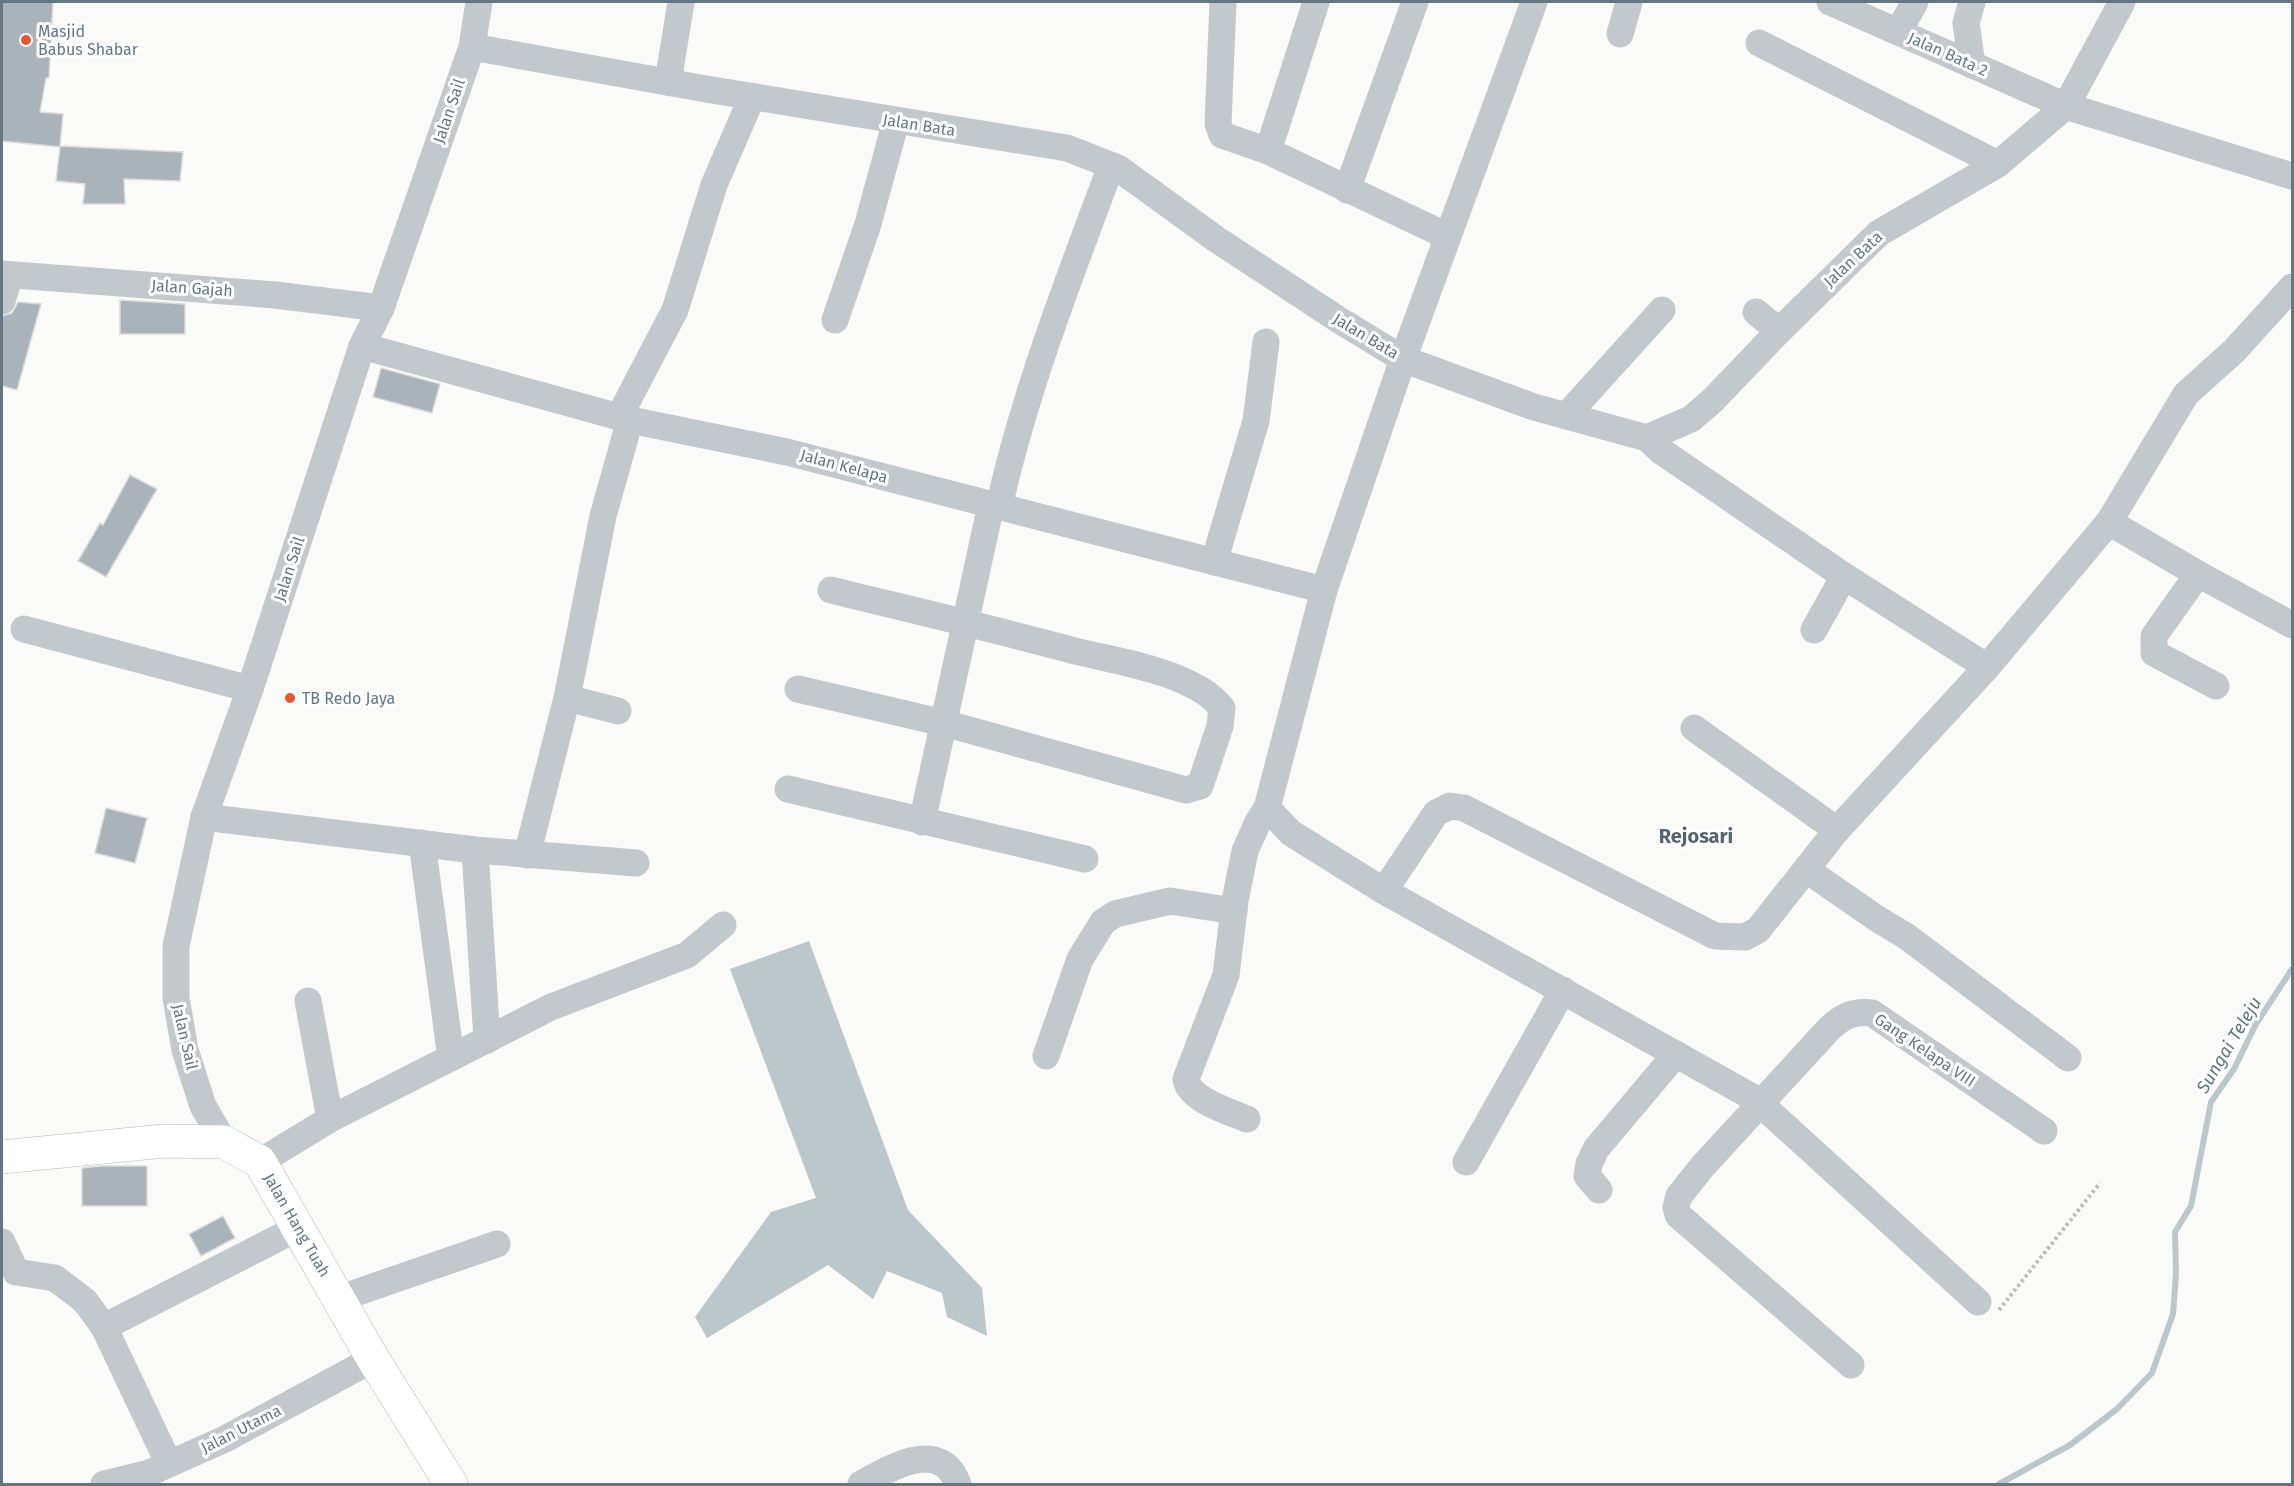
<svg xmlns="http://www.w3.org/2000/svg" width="2294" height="1486" font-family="'Fira Sans',sans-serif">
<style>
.water{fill:#bbc7cb}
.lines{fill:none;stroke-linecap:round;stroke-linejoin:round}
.stream{stroke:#bbc7cb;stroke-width:6}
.building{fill:#aab3b9;stroke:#dcdcda;stroke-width:1.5}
.major-casing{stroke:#b5babe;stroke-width:34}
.path{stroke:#bbbfc2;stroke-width:4;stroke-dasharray:3 3;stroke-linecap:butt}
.minor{stroke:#c3c8cc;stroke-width:27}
.major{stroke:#fff;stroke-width:33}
.poi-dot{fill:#e4572e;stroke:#fff;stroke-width:2}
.labels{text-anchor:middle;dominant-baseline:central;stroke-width:6;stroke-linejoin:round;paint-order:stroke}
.poi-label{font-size:16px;fill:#657683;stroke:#fff;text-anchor:start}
.street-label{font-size:16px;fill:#657683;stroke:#fff}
.water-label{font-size:18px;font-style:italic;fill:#60757c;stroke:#fff}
.quarter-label{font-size:20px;font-weight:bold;fill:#57646e;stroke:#fff}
</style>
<rect width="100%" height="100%" fill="#fafaf8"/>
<polygon class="water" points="809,941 908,1210 982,1288 987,1336 947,1317 942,1293 887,1271 873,1299 828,1265 707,1338 695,1317 771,1212 816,1198 730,969"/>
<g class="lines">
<polyline class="stream" points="1999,1484 2070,1445 2117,1409 2152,1373 2173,1314 2176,1274 2175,1232 2191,1206 2211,1102 2234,1069 2256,1024 2292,969"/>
</g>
<g class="building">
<polygon points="2,2 53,2 49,78 46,78 40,112 63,114 60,146 183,152 180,181 124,179 125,204 83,204 85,184 56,181 60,147 2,141"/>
<polygon points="120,300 185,304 185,334 120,334"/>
<polygon points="18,302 41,304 17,390 2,386 2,316 12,313"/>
<polygon points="381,368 440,384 432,413 373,397"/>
<polygon points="130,475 157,489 106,577 78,561 100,523 103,525"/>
<polygon points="106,808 147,818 135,863 95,853"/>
<polygon points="101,1166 147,1166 147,1206 82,1206 82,1168"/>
<polygon points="223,1216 235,1238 201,1256 189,1234"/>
</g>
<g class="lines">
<g class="major-casing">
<polyline id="major" points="2,1157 164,1141 224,1142 260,1162 373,1359 451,1484"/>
</g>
<polyline class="path" points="1999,1310 2100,1183"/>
<g class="minor">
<polyline points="1223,2 1218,124 1222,135 1268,151 1447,236"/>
<polyline points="1534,2 1403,359 1324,590 1267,808 1291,833 1384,891 1754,1098 1978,1302"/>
<polyline points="1830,2 2066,106 2292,176"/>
<polyline points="1898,32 1915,2"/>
<polyline points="1620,34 1629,2"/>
<polyline points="1759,43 1998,164"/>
<polyline points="472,47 706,89 1067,148 1118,168 1216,239 1339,320 1403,359 1534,407 1647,438 1691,419 1713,400 1779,331 1879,233 1998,164 2066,106 2122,2"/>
<polyline points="1972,65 1966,23 1972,2"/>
<polyline points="668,82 681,2"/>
<polyline points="1268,151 1316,2"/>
<polyline points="1347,190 1415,2"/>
<polyline points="2,274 275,295 381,308"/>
<polyline points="2,301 10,275"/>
<polyline points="1756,312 1779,331"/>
<polyline points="835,320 868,224 896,121"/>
<polyline points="362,346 630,420 787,452 1324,590"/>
<polyline points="1566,416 1662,310"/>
<polyline points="619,417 675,310 714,185 752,97"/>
<polyline points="1647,438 1661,451 1844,576 1987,667"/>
<path d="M999 507C1024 393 1070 276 1111 166"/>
<polyline points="2109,522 2198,574 2292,625"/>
<polyline points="1214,562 1256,421 1266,342"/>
<polyline points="2198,574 2154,636 2154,653 2216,686"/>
<polyline points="24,629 250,689"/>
<polyline points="1814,630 1844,576"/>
<path d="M798 689 944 723 1186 790 1200 786 1220 726 1222 708C1210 693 1195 686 1177 678 1145 665 1108 659 1075 651 994 629 912 610 831 590"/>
<polyline points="567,698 618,711"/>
<polyline points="1694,728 1837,830"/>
<polyline points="788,789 1085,859"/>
<polyline points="204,817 475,850 636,863"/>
<polyline points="922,822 991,505"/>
<polyline points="422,843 451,1058"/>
<polyline points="475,850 487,1040"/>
<polyline points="527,855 567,698 603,516 630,420"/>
<polyline points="1807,870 1876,918 1906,936 2068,1058"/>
<polyline points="1384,891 1436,813 1450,806 1464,808 1715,936 1745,937 1758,930 1837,830 1987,667 2109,522 2186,394 2234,351 2292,287"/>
<polyline points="308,1001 330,1119"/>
<polyline points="1046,1056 1080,959 1103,922 1115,914 1170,901 1234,911"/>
<path d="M1247 1119C1230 1112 1189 1100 1186 1079L1226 975 1235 901 1245 851 1257 824 1267 808"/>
<polyline points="224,1142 203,1106 185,1050 176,998 176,946 204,817 250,689 362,346 381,308 472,47 479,2"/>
<polyline points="260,1162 330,1119 551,1007 687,955 723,925"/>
<polyline points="1466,1162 1563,990"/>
<polyline points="1599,1190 1587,1176 1589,1164 1596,1149 1676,1054"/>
<polyline points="2,1242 16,1272 55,1278 85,1301 104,1327 169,1464"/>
<polyline points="338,1299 497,1244"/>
<polyline points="104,1327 298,1228"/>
<path d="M1851 1365 1678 1215 1676 1207 1679 1196 1702 1167 1829 1029C1843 1016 1852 1011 1872 1013L2044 1131"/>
<polyline points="104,1484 149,1473 225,1439 373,1359"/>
<path d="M861 1484C891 1468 940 1437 958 1484"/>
</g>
<use href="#major" class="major"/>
</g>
<g class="poi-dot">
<circle cx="26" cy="40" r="6"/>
<circle cx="290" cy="698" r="6"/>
</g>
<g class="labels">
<g class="poi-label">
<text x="38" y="31">Masjid<tspan x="38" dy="18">Babus Shabar</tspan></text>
<text x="302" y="698">TB Redo Jaya</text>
</g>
<g class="street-label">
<text transform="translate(1948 54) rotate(24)">Jalan Bata 2</text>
<text transform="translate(449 111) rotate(-71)">Jalan Sail</text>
<text transform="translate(919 125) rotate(9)">Jalan Bata</text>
<text transform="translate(1853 259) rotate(-43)">Jalan Bata</text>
<text transform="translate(192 288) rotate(4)">Jalan Gajah</text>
<text transform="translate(1366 336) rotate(31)">Jalan Bata</text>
<text transform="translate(844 466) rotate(15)">Jalan Kelapa</text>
<text transform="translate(289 569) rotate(-72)">Jalan Sail</text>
<text transform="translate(185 1037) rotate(77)">Jalan Sail</text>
<text transform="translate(1925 1050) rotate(34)">Gang Kelapa VIII</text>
<text transform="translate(297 1225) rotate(60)">Jalan Hang Tuah</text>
<text transform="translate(241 1429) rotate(-27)">Jalan Utama</text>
</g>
<g class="water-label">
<text transform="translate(2229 1045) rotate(-59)">Sungai Teleju</text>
</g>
<g class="quarter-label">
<text x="1696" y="836">Rejosari</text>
</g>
</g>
<rect width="2294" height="1486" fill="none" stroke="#657683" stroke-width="6"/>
</svg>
